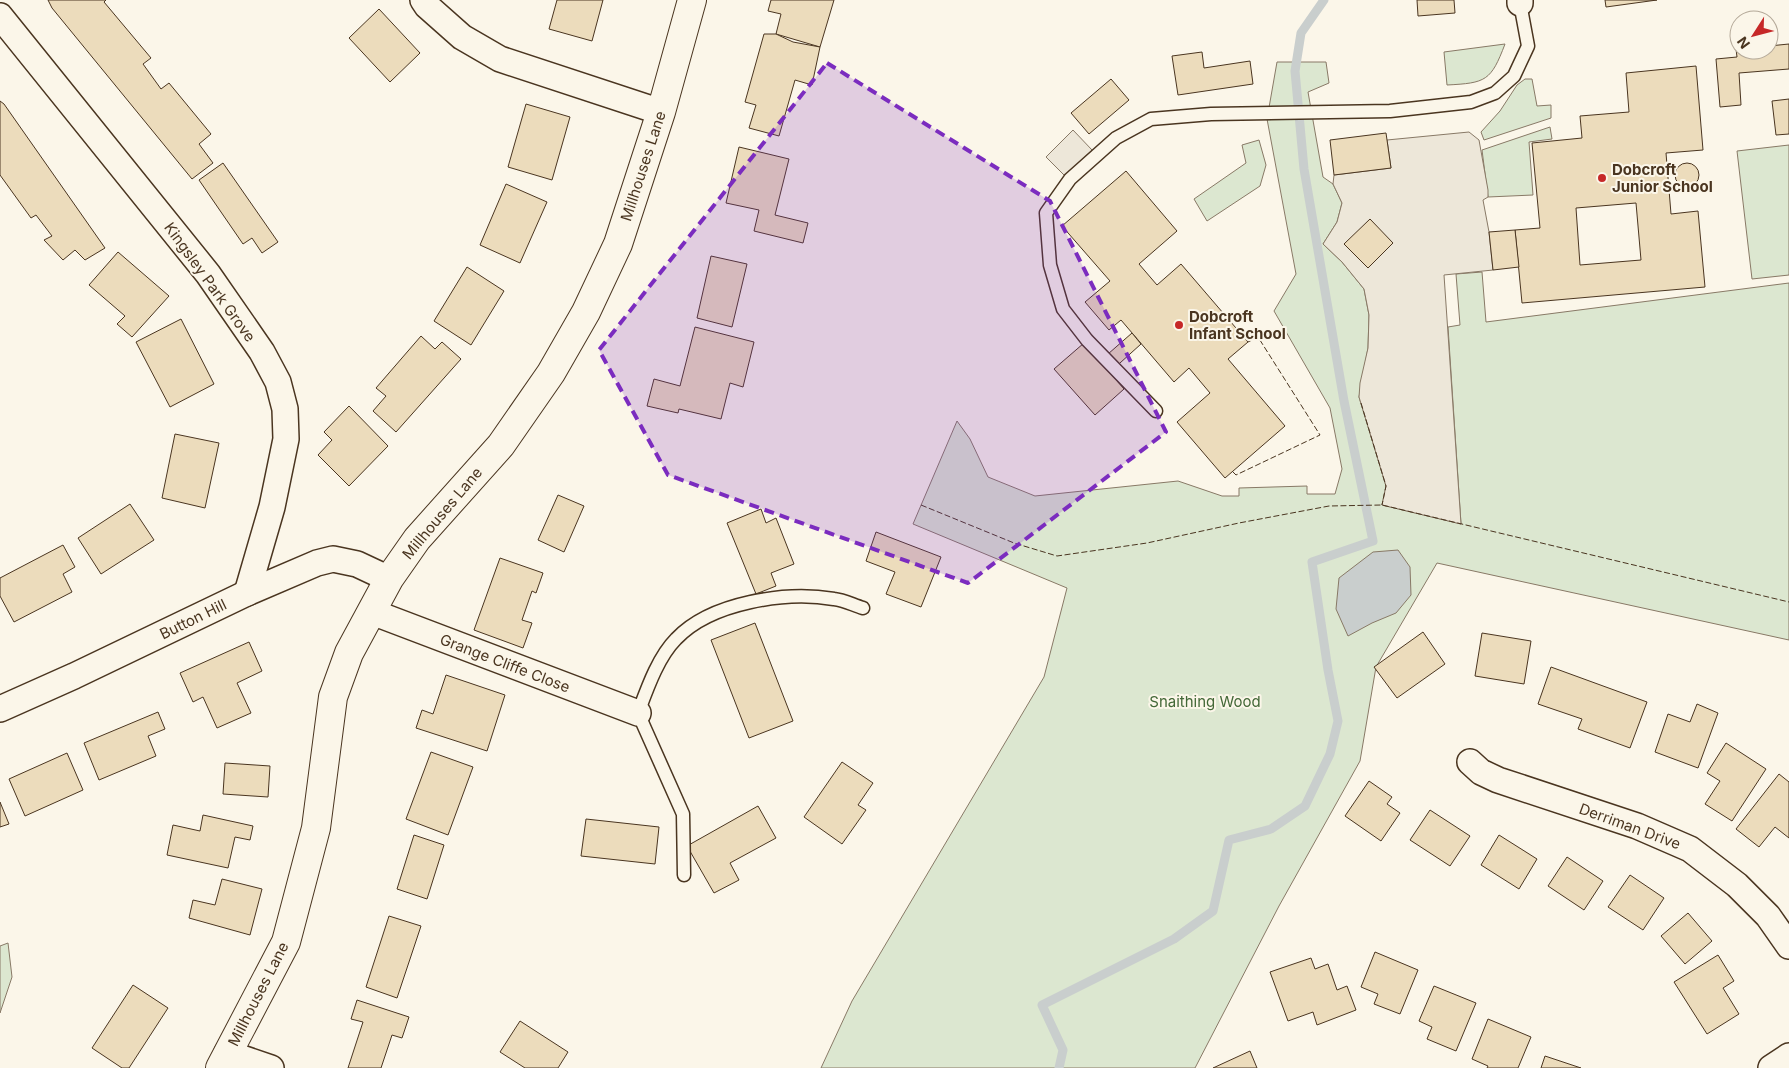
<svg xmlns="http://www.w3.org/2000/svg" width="1789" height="1068" font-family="Inter,sans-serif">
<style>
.green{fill:#dce7d0;stroke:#887966}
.parking{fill:#ede7d9;stroke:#887966}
.water{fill:#c9cecd;stroke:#887966}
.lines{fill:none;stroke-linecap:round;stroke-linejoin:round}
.stream{stroke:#c9cecd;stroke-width:9}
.building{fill:#ecdcbc;stroke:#4a3520;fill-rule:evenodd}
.service-casing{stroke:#4a3520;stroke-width:15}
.minor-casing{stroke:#4a3520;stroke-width:28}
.tertiary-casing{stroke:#4a3520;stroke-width:30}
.service{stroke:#fbf6e9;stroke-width:12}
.minor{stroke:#fbf6e9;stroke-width:25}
.tertiary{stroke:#fbf6e9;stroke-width:28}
.fence{stroke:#4a3520;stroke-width:1;stroke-dasharray:6 2.5;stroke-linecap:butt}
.marked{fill:#7b2cbf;fill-opacity:0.2;stroke:#7b2cbf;stroke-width:4;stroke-dasharray:10 6;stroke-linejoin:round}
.poi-dot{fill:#c62828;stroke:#fbf6e9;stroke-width:2}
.labels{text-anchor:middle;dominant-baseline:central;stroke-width:4;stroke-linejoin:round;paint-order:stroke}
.street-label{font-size:15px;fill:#4a3520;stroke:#fbf6e9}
.poi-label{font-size:15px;font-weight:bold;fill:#4a3520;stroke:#fbf6e9;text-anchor:start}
.park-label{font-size:15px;fill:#436837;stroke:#fbf6e9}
</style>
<rect width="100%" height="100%" fill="#fbf6e9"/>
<g class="green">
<path d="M1505 44C1491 81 1486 83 1447 85L1444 52Z"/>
<polygon points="1277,62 1326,62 1329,83 1308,92 1323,177 1333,184 1342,203 1337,222 1323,244 1342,262 1364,289 1369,315 1368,348 1359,397 1386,486 1382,505 1461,524 1448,327 1460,325 1456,274 1482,272 1486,322 1789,283 1789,640 1437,563 1376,667 1360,761 1279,906 1195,1068 821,1068 852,1001 1044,677 1067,588 913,524 957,421 970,439 988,477 1035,496 1178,481 1222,496 1239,496 1239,488 1307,486 1307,494 1335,494 1342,469 1330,408 1274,311 1296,274 1267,119"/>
<polygon points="1525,79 1532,79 1537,106 1551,105 1551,118 1484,140 1481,132 1500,111 1517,85"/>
<polygon points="1550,127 1552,139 1529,142 1533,195 1488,197 1482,150"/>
<polygon points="1259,140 1266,165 1260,186 1207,221 1194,199 1246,163 1242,145"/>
<polygon points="1789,145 1789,275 1752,279 1737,151"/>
<polygon points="8,943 12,977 0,1013 0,946"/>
</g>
<g class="parking">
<polygon points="1073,130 1092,150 1065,176 1046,157"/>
<polygon points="1469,132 1479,140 1488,190 1488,197 1483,200 1489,232 1493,270 1444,275 1461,524 1382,505 1386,486 1359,397 1360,383 1368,348 1369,315 1364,289 1342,262 1323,244 1337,222 1342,203 1333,184 1334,175 1391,168 1387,140"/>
</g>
<polygon class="water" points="1398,550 1410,567 1411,595 1396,613 1372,623 1348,636 1336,609 1339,578 1373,552"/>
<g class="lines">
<polyline class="stream" points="1059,1068 1063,1050 1042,1005 1174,939 1213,911 1229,840 1271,829 1305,806 1330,754 1338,721 1328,670 1312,562 1373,541 1344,401 1304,169 1295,71 1301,33 1324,0"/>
</g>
<g class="building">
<polygon points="48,0 106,0 104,2 151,58 143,64 161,89 169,83 211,134 199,144 213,163 192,179 52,8"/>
<polygon points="557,0 603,0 592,41 549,29"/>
<polygon points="771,0 834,0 820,47 776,34 781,14 768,11"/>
<polygon points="1417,0 1454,0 1455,13 1418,16"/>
<polygon points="1605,0 1657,0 1606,7"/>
<polygon points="379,9 420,53 390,82 349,38"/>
<polygon points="764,34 776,34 793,42 820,47 812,85 795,80 779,136 749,128 756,105 745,102"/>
<polygon points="1789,44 1789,69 1739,73 1741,105 1720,107 1716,59 1737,57 1736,49 1739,48 1739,50 1769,50 1769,46"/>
<polygon points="1202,52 1204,68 1250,61 1253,84 1178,95 1172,56"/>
<path d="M1696 66 1703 150 1666 153 1671 214 1698 211 1705 287 1522 303 1515 230 1540 228 1532 143 1582 138 1580 116 1629 112 1626 73ZM1636 203 1641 260 1580 265 1576 208Z"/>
<polygon points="1111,79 1129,100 1089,134 1071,113"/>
<polygon points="1789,99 1789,134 1776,135 1772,101"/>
<polygon points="0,101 4,104 105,248 85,260 75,250 63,260 44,240 52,236 36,215 31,218 0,175"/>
<polygon points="526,104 570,117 552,180 508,167"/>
<polygon points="1386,133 1391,168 1334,175 1330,140"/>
<polygon points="739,147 789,159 775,215 808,223 803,243 754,231 759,210 726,203"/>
<circle cx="1687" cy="175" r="12"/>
<polygon points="223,163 278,242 262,253 252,238 243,244 199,180"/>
<polygon points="1126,171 1177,231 1139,264 1157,285 1181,264 1248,342 1228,359 1285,426 1225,478 1177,422 1210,393 1189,368 1174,382 1121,320 1109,330 1085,302 1110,281 1062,226"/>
<polygon points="506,184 547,202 520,263 480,245"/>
<polygon points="1370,219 1393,243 1368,268 1344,244"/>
<polygon points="1515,230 1519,267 1493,270 1489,232"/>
<polygon points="118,252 169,296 132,337 117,324 125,316 89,285"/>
<polygon points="711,256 747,264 732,327 697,318"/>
<polygon points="467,267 504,291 471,345 434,321"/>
<polygon points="181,319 214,384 170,407 136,342"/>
<polygon points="695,327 754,342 743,387 730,383 721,419 679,409 678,413 647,406 654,379 680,386"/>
<polygon points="1132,333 1141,344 1110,372 1100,361"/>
<polygon points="421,336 435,349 442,342 461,359 396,432 373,411 386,396 376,388"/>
<polygon points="1084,343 1124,389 1095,415 1054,369"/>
<polygon points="349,406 388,446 349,486 318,455 332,440 324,432"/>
<polygon points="175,434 219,443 205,508 162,498"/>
<polygon points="558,495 584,506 564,552 538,540"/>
<polygon points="130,504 154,540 101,574 78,538"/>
<polygon points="761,509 766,523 776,518 794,564 771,573 776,586 756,594 727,523"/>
<polygon points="876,532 941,557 921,607 886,594 895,572 866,561"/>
<polygon points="63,545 75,567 63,574 72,592 14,622 0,596 0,578"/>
<polygon points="500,558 543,573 536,593 532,591 522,620 532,623 523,648 474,630"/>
<polygon points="755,623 793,721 749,738 711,640"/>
<polygon points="1423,632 1445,664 1397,698 1374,667"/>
<polygon points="1482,633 1531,641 1524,684 1475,676"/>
<polygon points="249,642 262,671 237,683 251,713 217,728 203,697 193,702 180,673"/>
<polygon points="1551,667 1647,702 1630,748 1578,729 1582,719 1538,704"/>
<polygon points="446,675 505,695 487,751 416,728 422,710 433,714"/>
<polygon points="1697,704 1718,713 1698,768 1655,752 1668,714 1690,722"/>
<polygon points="158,712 165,729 148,736 156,756 99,780 84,743"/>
<polygon points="1726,743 1766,769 1732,821 1705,804 1720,781 1707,773"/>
<polygon points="431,752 473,767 448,835 406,819"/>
<polygon points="67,753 83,790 25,816 9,779"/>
<polygon points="842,762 873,783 858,805 866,810 842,844 804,817"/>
<polygon points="225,763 270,766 268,797 223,794"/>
<polygon points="1779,774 1789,782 1789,838 1775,827 1759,847 1736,829"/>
<polygon points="1369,781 1392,797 1387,804 1400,813 1381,841 1345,816"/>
<polygon points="0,802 9,824 0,827"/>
<polygon points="758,806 776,838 730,863 739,880 714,893 687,846"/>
<polygon points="1430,810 1470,836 1450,866 1410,840"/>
<polygon points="203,815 253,826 250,840 235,837 228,868 167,855 173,825 200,831"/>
<polygon points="586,819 659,827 655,864 581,856"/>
<polygon points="414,835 444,845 427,899 397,889"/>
<polygon points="1499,835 1537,859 1519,889 1481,865"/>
<polygon points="1567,857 1603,881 1584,910 1548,886"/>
<polygon points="1630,875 1664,898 1643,930 1608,907"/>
<polygon points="222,879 262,889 250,935 189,918 193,900 215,905"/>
<polygon points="1688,913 1712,941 1685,964 1661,936"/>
<polygon points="389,916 421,926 397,998 366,987"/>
<polygon points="1375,952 1418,970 1400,1014 1374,1004 1378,994 1361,987"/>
<polygon points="1718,955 1734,981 1723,988 1739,1014 1707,1034 1674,982"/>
<polygon points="1311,958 1315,969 1328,964 1337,990 1347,986 1356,1010 1317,1025 1313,1012 1288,1021 1270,972"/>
<polygon points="133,985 168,1008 129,1068 122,1068 92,1048"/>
<polygon points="1434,986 1476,1003 1456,1051 1427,1039 1432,1027 1419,1021"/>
<polygon points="357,1000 409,1017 402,1038 392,1035 381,1068 348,1068 363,1022 351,1019"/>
<polygon points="1488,1019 1531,1037 1518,1068 1487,1068 1488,1066 1472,1059"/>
<polygon points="520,1021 568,1052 558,1068 525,1068 500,1052"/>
<polygon points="1250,1051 1257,1068 1213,1068"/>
<polygon points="1545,1056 1581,1068 1541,1068"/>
</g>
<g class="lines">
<g class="service-casing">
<g id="service">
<polyline points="1156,411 1087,340 1063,309 1050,265 1046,213 1070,179 1116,138 1151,119 1211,114 1390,111 1471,102 1495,93 1514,76 1528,46 1520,3"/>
<path d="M684 875 683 814 638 713C647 689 658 657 676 639 711 602 786 591 834 599 844 600 853 605 863 608"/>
</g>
</g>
<g class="minor-casing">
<g id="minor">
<polyline points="423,0 427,6 462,37 500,59 661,112"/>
<polyline points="1520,0 1520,3"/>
<polyline points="0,16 208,274 262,352 278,382 285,409 286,439 272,507 247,593"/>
<polyline points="372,612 638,713"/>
<polyline points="0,709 74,676 247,593 317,563 333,559 357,564 389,579"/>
<polyline points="1470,762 1481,772 1498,780 1637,826 1690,849 1737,885 1768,916 1789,946"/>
<polyline points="227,1053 271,1068"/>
<polyline points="1771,1068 1789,1056"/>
</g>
</g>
<g class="tertiary-casing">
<polyline id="tertiary" points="220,1068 286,942 316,828 333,697 349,653 389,579 417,539 501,445 551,373 586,312 618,244 661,112 692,0"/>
</g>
<use href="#service" class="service"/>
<use href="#minor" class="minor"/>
<use href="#tertiary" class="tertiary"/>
<g class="fence">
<polyline points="1361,403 1386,486 1382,505"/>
<polyline points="1233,472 1236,475 1320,435 1258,337 1248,342"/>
<polyline points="921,505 1014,543 1057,556 1147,543 1239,523 1329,506 1382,505 1789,602"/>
</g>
</g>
<path class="marked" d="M827 63 1050 201 1166 432 968 583 668 475 599 350Z"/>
<g class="poi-dot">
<circle cx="1602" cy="178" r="5"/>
<circle cx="1179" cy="325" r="5"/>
</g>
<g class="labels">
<g class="street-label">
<text transform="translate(643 166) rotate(-72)">Millhouses Lane</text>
<text transform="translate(210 282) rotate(54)">Kingsley Park Grove</text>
<text transform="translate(442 513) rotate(-50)">Millhouses Lane</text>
<text transform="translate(193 619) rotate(-26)">Button Hill</text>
<text transform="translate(505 663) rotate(21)">Grange Cliffe Close</text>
<text transform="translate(1630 826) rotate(20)">Derriman Drive</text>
<text transform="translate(258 994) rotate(-63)">Millhouses Lane</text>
</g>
<g class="poi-label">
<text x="1612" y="169">Dobcroft<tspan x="1612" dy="17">Junior School</tspan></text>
<text x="1189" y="316">Dobcroft<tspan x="1189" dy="17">Infant School</tspan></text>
</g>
<g class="park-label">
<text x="1205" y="701">Snaithing Wood</text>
</g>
</g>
<g transform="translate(1754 35) rotate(234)"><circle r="24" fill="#fbf6e9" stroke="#b4a999"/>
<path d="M0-4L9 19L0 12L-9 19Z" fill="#c62828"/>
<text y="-8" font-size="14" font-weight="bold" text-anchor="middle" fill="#4a3520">N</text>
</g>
</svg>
